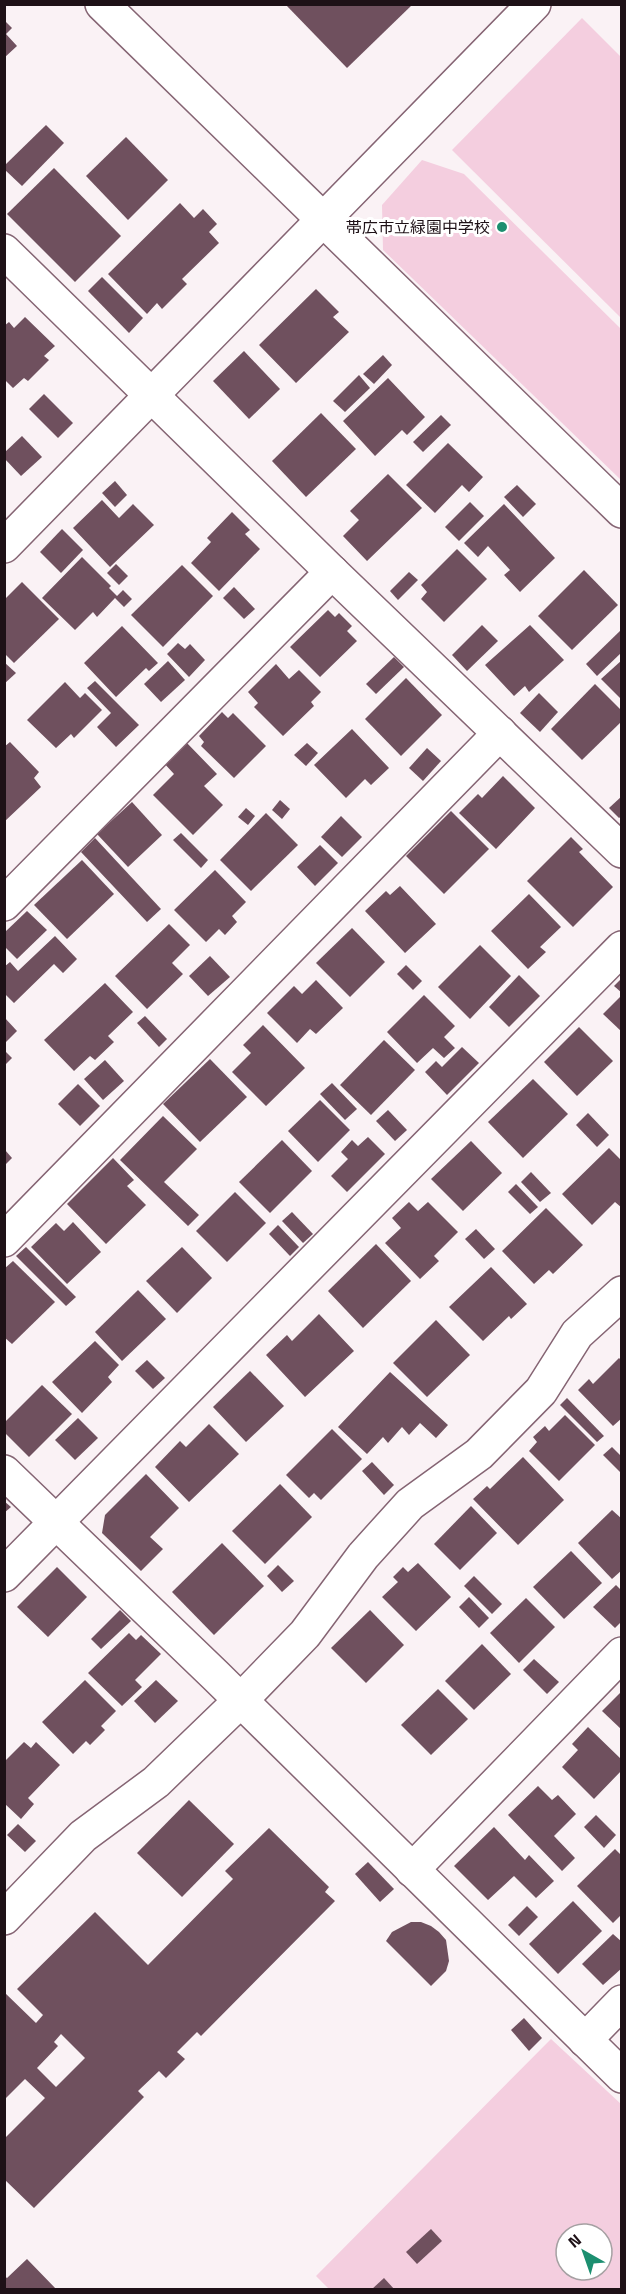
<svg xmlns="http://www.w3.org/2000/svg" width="626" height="2294" font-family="'Titillium Web','Noto Sans JP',sans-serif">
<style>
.green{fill:#f4cedf;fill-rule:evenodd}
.building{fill:#6f505e;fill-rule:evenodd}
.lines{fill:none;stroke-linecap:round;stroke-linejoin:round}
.street-casing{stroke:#856473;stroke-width:36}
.secondary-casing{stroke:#856473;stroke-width:36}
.street{stroke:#fff;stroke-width:33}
.secondary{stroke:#fff;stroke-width:33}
.poi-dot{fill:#1c8f70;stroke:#fff;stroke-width:2}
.labels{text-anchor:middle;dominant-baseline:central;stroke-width:6;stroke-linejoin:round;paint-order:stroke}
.poi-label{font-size:16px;fill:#1e1117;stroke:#fff;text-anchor:end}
</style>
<rect width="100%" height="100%" fill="#faf2f5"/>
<g class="green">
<polygon points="582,18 621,57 621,318 452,150"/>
<polygon points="422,160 464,174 621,329 621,480 383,250 382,205"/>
<path d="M551 2039 621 2104V2289L330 2290 316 2276ZM566 2234H602V2270H566Z"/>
</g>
<g class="building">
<polygon points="285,4 413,4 347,68"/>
<polygon points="4,20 12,28 6,34 17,46 4,58"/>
<polygon points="46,125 64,143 22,186 4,169 4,166"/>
<polygon points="126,137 168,180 128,220 86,176"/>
<polygon points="54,168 121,236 75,282 7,214"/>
<polygon points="180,203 194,218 203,209 217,224 209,232 219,243 182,279 187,284 162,309 157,303 147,314 108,274"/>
<polygon points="102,277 143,318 129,333 88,291"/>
<polygon points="316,289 339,312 333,317 349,332 296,383 259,345"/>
<polygon points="25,317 55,346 44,356 49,360 28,381 24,378 13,388 4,379 4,326 9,322 14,328"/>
<polygon points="244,351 280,389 249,419 213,381"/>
<polygon points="383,355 392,365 374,384 363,374"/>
<polygon points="359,375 370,388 345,412 333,401"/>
<polygon points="388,378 425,417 407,435 402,430 375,456 343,421"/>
<polygon points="44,394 73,423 58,438 29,409"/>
<polygon points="321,413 356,449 306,497 272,461"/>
<polygon points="441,415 451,425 423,452 413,442"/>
<polygon points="22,436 42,457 21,476 4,458 4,453"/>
<polygon points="448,443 483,477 469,492 462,485 435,513 406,485"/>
<polygon points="388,474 422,508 367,561 343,536 359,520 350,511"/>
<polygon points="115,481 127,495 115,507 102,493"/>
<polygon points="517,485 536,504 523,517 504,497"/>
<polygon points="102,500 119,518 133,504 154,525 110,567 73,528"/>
<polygon points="470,502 484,516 459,541 445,527"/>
<polygon points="504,504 555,558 520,592 504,575 510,570 488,546 478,557 464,543"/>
<polygon points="232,512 250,530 245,534 260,549 219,591 191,563 211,542 207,538"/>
<polygon points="62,529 83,550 61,573 40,552"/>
<polygon points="457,549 487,579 444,622 421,599 427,592 421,585"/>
<polygon points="82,557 111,586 109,588 117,596 123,590 132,599 124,607 115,598 97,617 93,612 75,630 42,598"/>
<polygon points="116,564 128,576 119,585 107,573"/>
<polygon points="182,565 213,596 163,647 131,615"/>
<polygon points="584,570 618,605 572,650 538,616"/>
<polygon points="409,572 418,580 398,600 390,591"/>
<polygon points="22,582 59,619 14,663 4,653 4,600"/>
<polygon points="234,587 255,609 244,619 223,598"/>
<polygon points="328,610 335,617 339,613 352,626 347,631 357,641 320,677 290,647"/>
<polygon points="482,625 498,641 467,671 452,655"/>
<polygon points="530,625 564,660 529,692 525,686 514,696 485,665"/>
<polygon points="122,626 158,663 149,671 146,668 116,697 84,663"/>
<polygon points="622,629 622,652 597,676 586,664"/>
<polygon points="178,643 185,649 190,644 205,660 189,677 167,654"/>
<polygon points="394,657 404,667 376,694 366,684"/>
<polygon points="622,660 622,700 601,679"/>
<polygon points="168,661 185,680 161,702 144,684"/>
<polygon points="4,662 16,673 4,684"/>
<polygon points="276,664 289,679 299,670 321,692 311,702 314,706 283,736 254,707 258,703 248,692"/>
<polygon points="406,678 442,715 401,756 365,719"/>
<polygon points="95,681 139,725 116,747 97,727 111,713 87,688"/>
<polygon points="65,682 80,698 85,693 102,710 74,738 71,734 56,748 27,720"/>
<polygon points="595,684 622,711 622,721 582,760 551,729"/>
<polygon points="539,693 558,712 540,732 520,713"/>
<polygon points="222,712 228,718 233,713 266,746 234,778 201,746 204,742 199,736"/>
<polygon points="352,729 389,768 371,785 365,779 346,798 314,765"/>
<polygon points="185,741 217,774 204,786 223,805 193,835 153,795 174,774 163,762"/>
<polygon points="10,742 39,772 34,778 41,787 4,822 4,747"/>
<polygon points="307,743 318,753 306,766 294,755"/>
<polygon points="427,748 441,761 423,781 409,768"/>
<polygon points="503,776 535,808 496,849 459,813 478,794 482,798"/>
<polygon points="622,796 622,816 619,818 609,808"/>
<polygon points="280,800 290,809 282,819 272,810"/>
<polygon points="132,802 162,835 128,867 97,834"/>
<polygon points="246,808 255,816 248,825 238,817"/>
<polygon points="451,811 489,849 444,894 406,856"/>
<polygon points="266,813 298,845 251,891 220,860"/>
<polygon points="341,816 362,837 342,857 321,837"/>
<polygon points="181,833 208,860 201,868 173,840"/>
<polygon points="571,837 583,849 579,852 613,887 573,927 527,881"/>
<polygon points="95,838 161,909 147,922 81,852"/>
<polygon points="320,845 338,863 315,886 297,867"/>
<polygon points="82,860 114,894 67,939 34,905"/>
<polygon points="215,870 246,902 232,916 237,922 225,935 219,929 206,942 174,910"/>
<polygon points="400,886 436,924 405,953 365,911 386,891 390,895"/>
<polygon points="529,894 561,927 540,947 546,952 528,969 491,931"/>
<polygon points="27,911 47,930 17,959 4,946 4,933"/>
<polygon points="169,924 190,945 172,963 183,974 147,1009 115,976"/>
<polygon points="352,928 385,962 350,997 316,963"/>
<polygon points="55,936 77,959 63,973 54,964 14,1003 4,993 4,967 10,962 18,971"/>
<polygon points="480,945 511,976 470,1019 438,987"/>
<polygon points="210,956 230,977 208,996 189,976"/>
<polygon points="406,965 422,981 413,990 397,974"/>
<polygon points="519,975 540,996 509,1027 489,1007"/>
<polygon points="622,978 622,993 614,986"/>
<polygon points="316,980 343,1008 316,1034 310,1029 297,1043 267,1013 294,986 302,994"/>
<polygon points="105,983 133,1012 108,1036 114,1042 95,1060 90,1056 74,1071 44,1040"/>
<polygon points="424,995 455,1026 444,1037 455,1048 444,1058 433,1048 417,1063 387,1032"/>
<polygon points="622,995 622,1032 603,1014"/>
<polygon points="145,1016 167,1039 159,1047 137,1023"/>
<polygon points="4,1017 17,1031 4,1044"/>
<polygon points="263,1025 305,1068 266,1106 232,1072 251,1053 243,1045"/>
<polygon points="579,1027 613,1061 577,1096 544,1062"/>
<polygon points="384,1040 415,1070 371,1115 340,1085"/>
<polygon points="462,1047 479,1063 447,1095 425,1072 436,1061 442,1067"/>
<polygon points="4,1050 12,1058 4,1066"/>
<polygon points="210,1059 247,1097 200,1142 163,1104"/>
<polygon points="105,1060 124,1081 103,1100 84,1079"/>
<polygon points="533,1079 568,1114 523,1158 488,1122"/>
<polygon points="332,1083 357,1109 345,1120 320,1094"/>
<polygon points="78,1084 100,1106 80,1126 58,1104"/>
<polygon points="320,1100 350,1130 318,1162 288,1131"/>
<polygon points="388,1110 407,1130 395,1141 376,1121"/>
<polygon points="588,1113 609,1135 597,1147 576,1125"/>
<polygon points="163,1116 197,1149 164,1182 199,1215 188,1226 120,1160"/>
<polygon points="368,1137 385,1154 347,1192 331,1176 348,1159 341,1152 352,1140 358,1146"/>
<polygon points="282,1140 312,1171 270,1213 239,1182"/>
<polygon points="471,1141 502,1173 463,1211 431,1179"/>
<polygon points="609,1148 622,1161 622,1208 615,1202 592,1225 562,1194"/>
<polygon points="5,1150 12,1158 5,1165"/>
<polygon points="113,1158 134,1180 127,1186 146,1205 106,1244 67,1204"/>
<polygon points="531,1172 551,1193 540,1202 521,1182"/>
<polygon points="516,1184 538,1207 530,1214 508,1192"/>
<polygon points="235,1192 266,1223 227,1262 196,1231"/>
<polygon points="409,1202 418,1211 428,1202 458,1232 434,1256 439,1261 420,1279 385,1243 401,1228 392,1218"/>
<polygon points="546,1208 583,1245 553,1274 549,1270 534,1284 502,1251"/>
<polygon points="292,1212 313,1234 303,1243 282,1221"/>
<polygon points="73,1222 101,1252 67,1284 31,1247 56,1223 64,1231"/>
<polygon points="278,1225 299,1247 290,1256 269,1234"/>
<polygon points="476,1229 495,1249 484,1259 465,1239"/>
<polygon points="376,1244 411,1281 363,1328 328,1291"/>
<polygon points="26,1247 76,1297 66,1306 16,1256"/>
<polygon points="182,1247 212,1278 177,1313 146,1281"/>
<polygon points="13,1261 55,1302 12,1344 4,1337 4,1269"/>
<polygon points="491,1267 527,1304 511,1319 509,1316 483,1341 449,1307"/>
<polygon points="138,1290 166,1319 122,1361 95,1332"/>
<polygon points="319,1314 354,1351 305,1397 266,1355 287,1335 292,1341"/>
<polygon points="436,1320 470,1355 427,1397 393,1363"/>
<polygon points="95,1341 119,1365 108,1377 112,1382 82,1413 52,1382"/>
<polygon points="619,1358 622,1361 622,1418 613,1426 578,1390 589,1379 593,1384"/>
<polygon points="147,1360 165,1378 153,1389 135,1371"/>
<polygon points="250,1371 284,1406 246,1442 213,1407"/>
<polygon points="390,1372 448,1425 436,1438 420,1423 409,1435 402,1427 388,1443 383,1437 367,1454 338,1427"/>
<polygon points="42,1385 72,1414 29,1457 4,1432 4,1423"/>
<polygon points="567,1398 604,1436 597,1442 560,1405"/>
<polygon points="565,1415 595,1445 559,1481 529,1451 537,1442 533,1437 545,1426 549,1431"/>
<polygon points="78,1418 98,1438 75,1460 55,1440"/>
<polygon points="209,1424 239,1454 189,1502 155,1467 180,1441 186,1447"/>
<polygon points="332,1429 362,1459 321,1500 314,1493 309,1498 286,1475"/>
<polygon points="612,1447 622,1457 622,1474 603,1455"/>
<polygon points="523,1457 564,1500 518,1545 473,1499 487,1486 490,1489"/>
<polygon points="372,1462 394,1485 384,1495 362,1471"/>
<polygon points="146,1474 179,1508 150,1537 163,1549 141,1571 102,1533 105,1515"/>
<polygon points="280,1484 312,1517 265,1564 232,1531"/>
<polygon points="4,1501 11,1507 4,1513"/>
<polygon points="471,1506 497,1533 460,1570 434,1544"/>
<polygon points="612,1510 622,1519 622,1570 612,1579 578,1543"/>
<polygon points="222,1543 264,1586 214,1635 172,1592"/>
<polygon points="571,1551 602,1583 564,1619 533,1587"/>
<polygon points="418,1563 451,1597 416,1631 382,1597 398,1582 393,1577 403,1567 408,1572"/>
<polygon points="278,1565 294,1581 282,1592 267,1576"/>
<polygon points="57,1567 87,1597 48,1637 17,1607"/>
<polygon points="474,1576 502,1604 492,1614 464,1586"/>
<polygon points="616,1585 622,1591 622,1621 615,1628 593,1607"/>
<polygon points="469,1597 489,1618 479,1628 459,1607"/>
<polygon points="526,1598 555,1627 519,1663 490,1633"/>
<polygon points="120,1610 131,1621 101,1649 91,1639"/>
<polygon points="370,1610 404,1645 366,1683 331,1648"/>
<polygon points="129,1633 136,1640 141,1635 161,1654 135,1680 142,1687 122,1706 88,1673"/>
<polygon points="482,1644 511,1674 474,1710 445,1681"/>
<polygon points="534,1659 559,1682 547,1694 523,1670"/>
<polygon points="85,1680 116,1711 101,1726 105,1730 90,1745 86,1741 73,1754 42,1722"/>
<polygon points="156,1680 178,1701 155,1723 134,1701"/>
<polygon points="438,1689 468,1719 431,1755 401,1725"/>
<polygon points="622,1691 622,1730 602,1711"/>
<polygon points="588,1727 622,1760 622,1770 594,1799 562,1767 578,1750 572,1744"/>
<polygon points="24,1742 31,1748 36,1742 60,1765 28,1798 34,1804 21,1819 4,1803 4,1762"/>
<polygon points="538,1786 552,1800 558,1795 576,1814 554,1836 575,1858 562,1871 508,1815"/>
<polygon points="189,1800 234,1844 182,1897 137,1853"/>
<polygon points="596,1815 616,1835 604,1848 584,1827"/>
<polygon points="18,1824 36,1841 25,1852 7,1835"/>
<polygon points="494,1827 525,1860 529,1855 554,1881 536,1898 514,1876 488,1900 454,1866"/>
<path d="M269 1828 329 1887 325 1892 335 1901 201 2036 197 2032 177 2052 185 2059 166 2078 159 2071 138 2091 144 2097 34 2208 4 2179V2139L45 2098 25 2079 4 2100V1992L36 2023 43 2015 17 1989 95 1912 148 1965 233 1879 225 1871ZM61 2034 85 2058 56 2087 37 2068 58 2046 54 2042Z"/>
<polygon points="615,1849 622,1856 622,1914 613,1923 577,1886"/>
<polygon points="368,1862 394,1889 380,1902 355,1874"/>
<polygon points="573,1901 602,1931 558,1974 529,1944"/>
<polygon points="527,1906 538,1917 519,1936 508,1925"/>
<polygon points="411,1922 421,1922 431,1926 439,1932 446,1940 449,1961 446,1971 431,1986 386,1941 392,1932"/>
<polygon points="613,1934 622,1942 622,1968 603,1985 582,1964"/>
<polygon points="524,2018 542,2038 529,2051 511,2030"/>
<polygon points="431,2229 442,2241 417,2264 406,2252"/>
<polygon points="27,2259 57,2290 4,2290 4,2276 7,2278"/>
<polygon points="384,2278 395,2290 371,2290"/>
</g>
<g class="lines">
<g class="street-casing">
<g id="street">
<polyline points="4,251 332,572 622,851"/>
<polyline points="4,904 332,572"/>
<polyline points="4,1240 500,733"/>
<polyline points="4,1472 216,1676 622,2076"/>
<polyline points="4,1575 622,948"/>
<polyline points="412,1870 622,1654"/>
<polyline points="4,1918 83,1836 156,1782 240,1701 305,1634 363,1556 410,1504 479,1454 541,1391 577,1334 622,1293"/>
<polyline points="585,2040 622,2002"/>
</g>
</g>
<g class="secondary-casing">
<g id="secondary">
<polyline points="102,4 622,511"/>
<polyline points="4,546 534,4"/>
</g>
</g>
<use href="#street" class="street"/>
<use href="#secondary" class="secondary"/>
</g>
<circle class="poi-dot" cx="502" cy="227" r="6"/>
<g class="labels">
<g class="poi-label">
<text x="490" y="227">帯広市立緑園中学校</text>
</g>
</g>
<rect width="626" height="2294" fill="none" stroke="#1e1117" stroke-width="12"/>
<g transform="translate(584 2252) rotate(320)"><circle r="28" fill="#ffffff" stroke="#a5a0a2" stroke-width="1.5"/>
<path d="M0-4.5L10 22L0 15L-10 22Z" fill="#1c8f70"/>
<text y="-9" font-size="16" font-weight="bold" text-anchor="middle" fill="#1e1117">N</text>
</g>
</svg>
